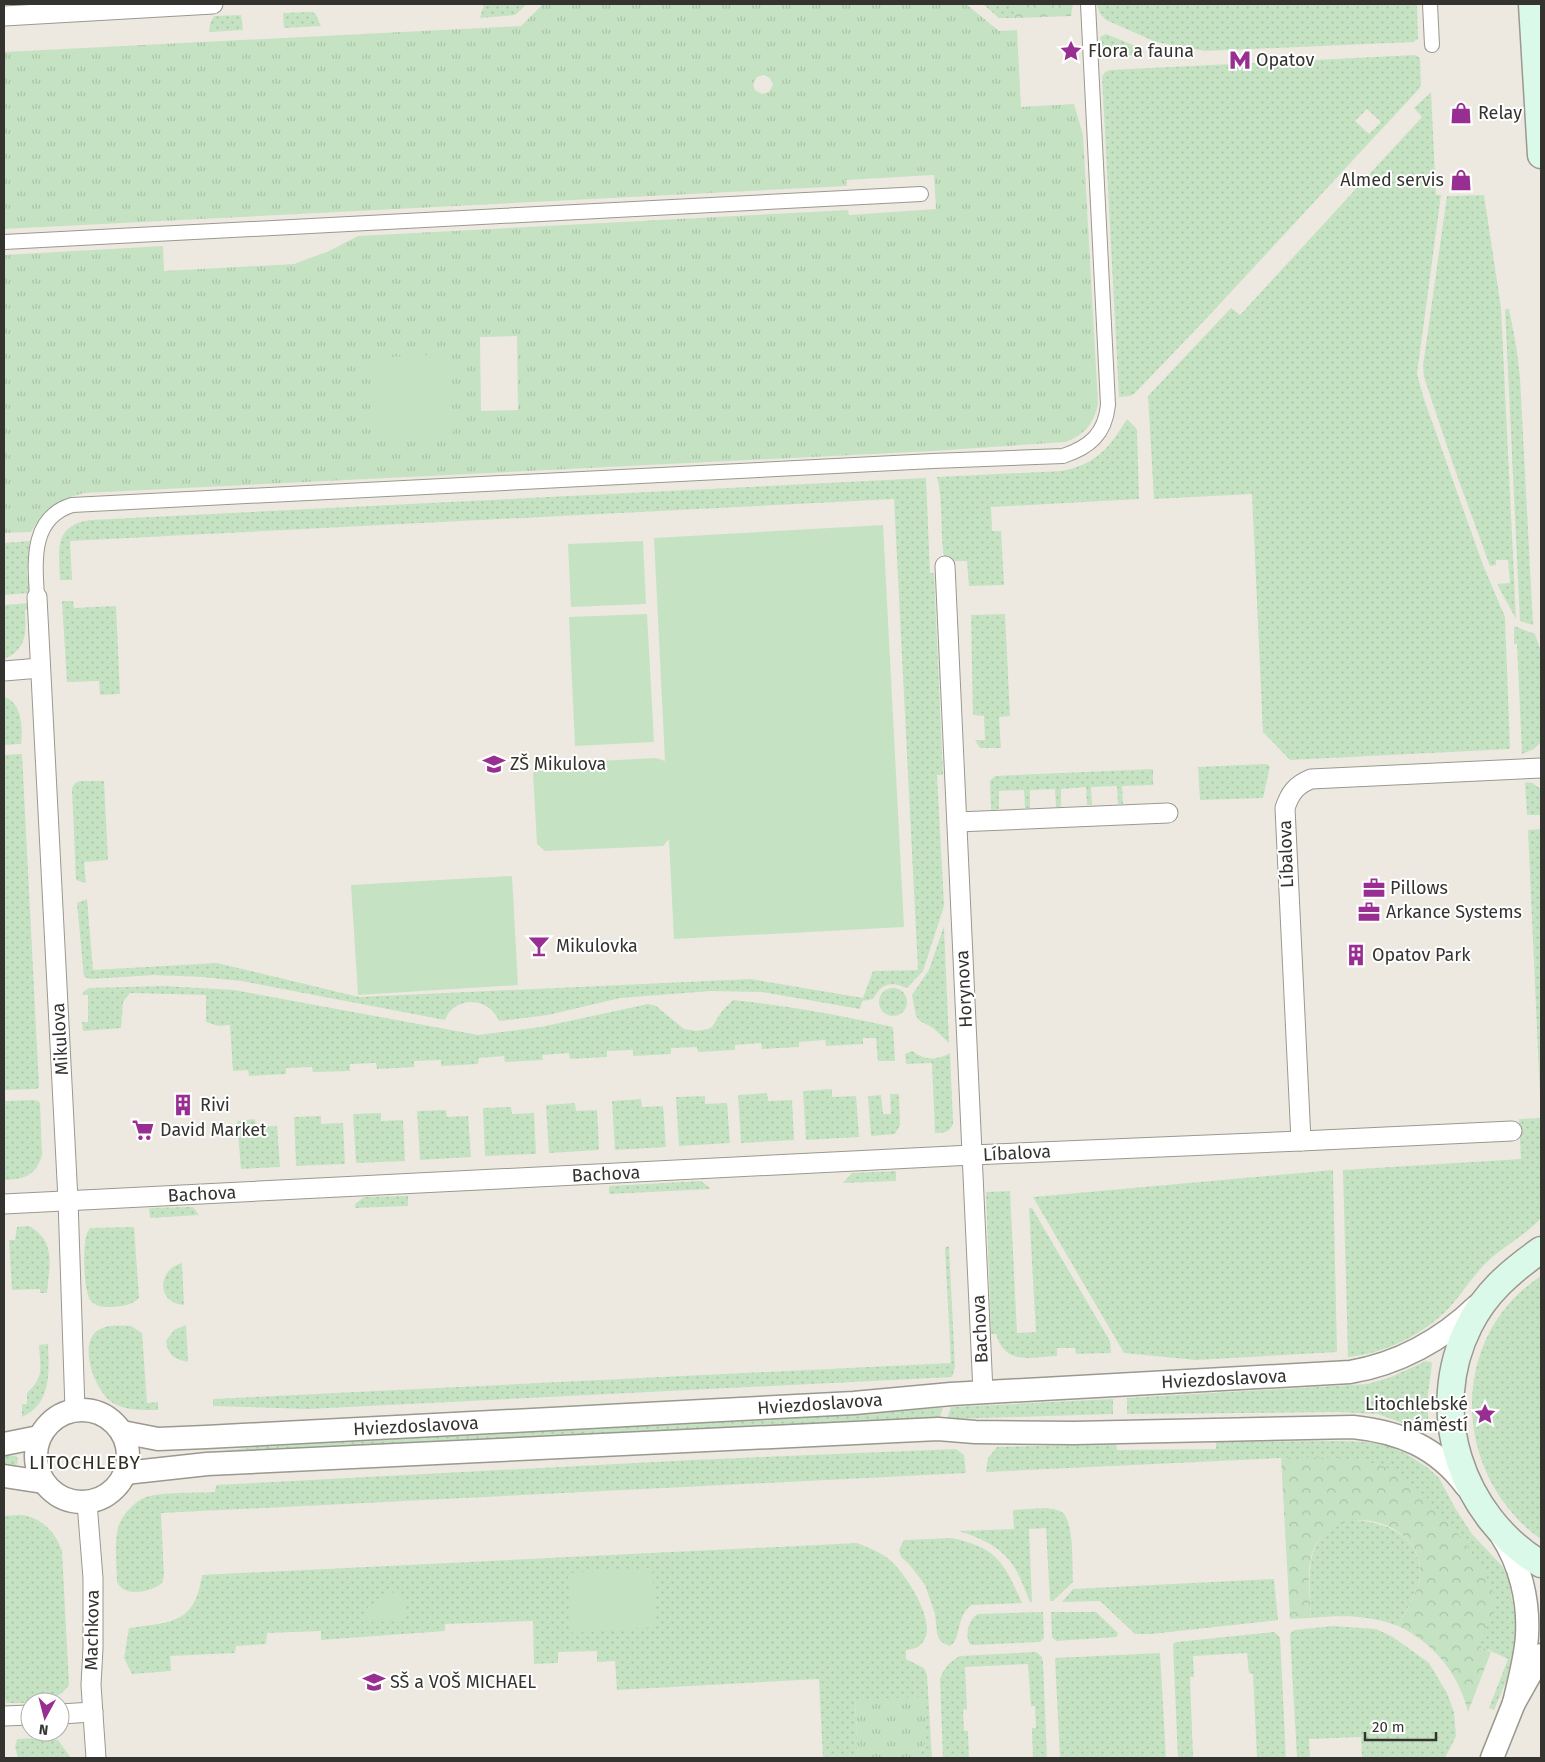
<svg xmlns="http://www.w3.org/2000/svg" width="1545" height="1762" font-family="'Fira Sans',sans-serif">
<style>
.grass{fill:url(#grass-dots);fill-rule:evenodd}
.forest{fill:url(#forest-crowns)}
.park{fill:url(#park-tufts);fill-rule:evenodd}
.pitch{fill:#c5e3c3}
.lines{fill:none;stroke-linecap:round;stroke-linejoin:round}
.pedestrian-casing{stroke:#9b988f;stroke-width:16}
.minor-casing{stroke:#9b988f;stroke-width:21}
.tertiary-casing{stroke:#9b988f;stroke-width:25}
.secondary-casing{stroke:#9b988f;stroke-width:29}
.pedestrian{stroke:#fff;stroke-width:14}
.minor{stroke:#fff;stroke-width:19}
.tertiary{stroke:#fff;stroke-width:22}
.secondary{stroke:#dbf9e8;stroke-width:26}
.labels{text-anchor:middle;dominant-baseline:central;stroke-width:4;stroke-linejoin:round;paint-order:stroke}
.poi-label{font-size:18px;fill:#34332f;stroke:#fff;text-anchor:start}
.street-label{font-size:18px;fill:#34332f;stroke:#fff}
.neighbourhood-label{font-size:19px;letter-spacing:1px;fill:#302d26;stroke:#fff}
</style>
<defs>
<pattern id="grass-dots" width="8" height="8" patternUnits="userSpaceOnUse" patternTransform="scale(1.25)"><rect width="8" height="8" fill="#c5e3c3"/><path d="M2 2h.1M6 6h.1" fill="none" stroke="#aac3a8" stroke-width="1.8" stroke-linecap="round"/></pattern>
<pattern id="forest-crowns" width="20" height="18" patternUnits="userSpaceOnUse" patternTransform="scale(1.25)"><rect width="20" height="18" fill="#c5e3c3"/><path d="M2 6a3 3 0 1 1 6 0M12 15a3 3 0 1 1 6 0" fill="none" stroke="#aac3a8"/></pattern>
<pattern id="park-tufts" width="24" height="20" patternUnits="userSpaceOnUse" patternTransform="scale(1.25)"><rect width="24" height="20" fill="#c5e3c3"/><path d="M3 7l-1-3M5 7V3M7 7l1-3M15 17l-1-3M17 17v-4M19 17l1-3" fill="none" stroke="#aac3a8"/></pattern>
</defs>
<rect width="100%" height="100%" fill="#ede9e0"/>
<g class="grass">
<polygon points="484,4 527,4 515,15 480,18"/>
<polygon points="983,4 1016,4 1014,15 1015,18 999,18"/>
<polygon points="1097,4 1417,4 1418,39 1413,42 1205,51 1156,42 1106,20 1100,14"/>
<polygon points="309,12 315,13 321,26 284,28 283,13"/>
<polygon points="241,15 243,30 209,32 210,24 214,16"/>
<polygon points="1106,34 1143,49 1144,52 1139,55 1106,57 1102,52 1100,37"/>
<path d="M1415 55 1420 58 1421 86 1417 91 1205 320 1134 394 1130 396 1119 397 1102 77 1105 72 1110 70ZM1367 109 1381 122 1369 134 1355 121Z"/>
<polygon points="1431,92 1436,195 1441,195 1417,374 1424,399 1483,565 1505,617 1510,749 1290,760 1263,732 1252,494 1154,499 1148,396 1231,308 1240,315 1422,117 1414,108"/>
<polygon points="1484,195 1501,308 1516,619 1497,584 1510,583 1508,560 1496,560 1496,565 1490,566 1455,470 1424,377 1423,366 1447,196"/>
<polygon points="1505,309 1509,309 1516,345 1520,378 1533,625 1520,621"/>
<path d="M1127 419 1135 427 1137 430 1139 499 991 507 992 531H1001L1004 585 969 586 967 561H945C939 533 944 504 937 477L1062 471C1097 464 1109 448 1127 419Z"/>
<path d="M926 478 930 573H934L943 775H937L944 906 923 971 907 988C890 981 882 983 873 999L862 1001 860 1009 762 992 711 991 620 998 548 1015 499 1021C489 997 455 995 445 1020L241 981 202 977 154 975 91 979 84 977 77 903 87 899 93 970 217 963 359 997 750 979 863 998 873 971 918 970 894 499 70 541 72 580H60C59 550 53 525 91 520Z"/>
<polygon points="30,541 27,574 30,593 4,595 4,543"/>
<polygon points="62,601 73,601 74,608 116,606 120,694 100,695 99,681 67,682"/>
<path d="M30 603V609L25 610C26 631 28 649 4 659V605Z"/>
<polygon points="1005,614 1010,716 999,717 1001,748 980,748 975,740 985,740 984,716 973,715 971,615"/>
<polygon points="1514,626 1535,634 1541,652 1541,742 1534,749 1522,754 1517,644 1514,644"/>
<path d="M4 697C22 702 23 729 21 744L4 745Z"/>
<polygon points="22,754 39,1087 37,1089 4,1090 4,755"/>
<polygon points="1266,764 1270,766 1263,798 1200,800 1198,767"/>
<polygon points="1153,769 1153,785 1122,786 1123,804 1118,804 1117,786 1091,787 1092,805 1087,805 1086,787 1061,789 1061,807 1056,807 1055,789 1030,790 1030,808 1025,808 1024,790 999,791 999,809 991,810 990,781 995,776"/>
<polygon points="80,781 104,781 108,860 84,862 86,883 76,880 72,788 75,783"/>
<polygon points="1525,782 1532,783 1541,789 1541,815 1527,815"/>
<path d="M1541 829V1218C1526 1235 1505 1245 1488 1261 1473 1275 1463 1293 1449 1308 1424 1334 1384 1354 1348 1357L1343 1170 1521 1159 1519 1119 1541 1118 1528 830Z"/>
<polygon points="944,926 949,1043 933,1028 920,1021 916,1016 912,995 929,970"/>
<path d="M164 986 234 990 478 1035 541 1027 648 1004 656 1006 684 1029 697 1031 708 1029 712 1027 722 1011 733 1000C787 1006 840 1015 893 1027L895 1061H878L876 1038H863V1044L826 1046 825 1040 799 1042V1047L762 1049 761 1043 735 1045V1050L698 1052 697 1047 671 1048V1054L633 1056V1050L607 1051V1057L570 1059 569 1053 542 1055 543 1060 505 1062 504 1056 479 1058 478 1064 441 1066V1060L414 1061V1067L377 1069 376 1063 350 1064V1071L313 1072 312 1067 286 1068V1074L249 1076 248 1070 233 1071 230 1025 218 1026 206 1022V995L130 993 123 1002 121 1028 83 1031 82 1022H88V995H82L84 991 89 988Z"/>
<circle cx="893" cy="1002" r="14"/>
<path d="M912 1051C924 1060 936 1061 950 1053L953 1123C951 1132 944 1133 935 1133L932 1063 906 1064 905 1054Z"/>
<polygon points="832,1089 832,1097 856,1096 859,1137 806,1140 803,1091"/>
<polygon points="767,1093 768,1101 792,1100 794,1140 741,1143 738,1095"/>
<polygon points="890,1094 899,1094 900,1125 895,1134 871,1136 868,1096 881,1095 883,1114 891,1114"/>
<polygon points="705,1096 705,1104 727,1103 730,1143 679,1146 676,1097"/>
<polygon points="641,1099 642,1107 663,1106 666,1147 615,1150 612,1101"/>
<path d="M34 1100 38 1101 40 1103 42 1155C36 1176 24 1179 4 1180V1101Z"/>
<polygon points="575,1103 576,1111 597,1110 599,1150 549,1153 546,1105"/>
<polygon points="511,1107 512,1114 534,1113 536,1154 485,1156 483,1108"/>
<polygon points="446,1110 447,1117 468,1116 471,1157 420,1160 417,1111"/>
<polygon points="381,1113 381,1121 403,1120 405,1161 356,1163 353,1114"/>
<polygon points="321,1116 321,1124 343,1123 345,1164 296,1166 294,1117"/>
<polygon points="255,1119 256,1127 277,1126 280,1167 241,1169 237,1121"/>
<polygon points="1333,1170 1337,1352 1196,1360 1124,1353 1033,1197"/>
<polygon points="896,1171 896,1181 843,1183 852,1173"/>
<polygon points="701,1181 711,1189 609,1194 609,1186"/>
<path d="M1010 1191 1017 1333 1036 1332 1029 1208H1032L1110 1341 1111 1353 1076 1354 1075 1348H1057V1356C1031 1357 1005 1366 996 1334H991L986 1192Z"/>
<polygon points="408,1196 408,1206 355,1208 355,1204 364,1197"/>
<polygon points="193,1207 199,1215 150,1218 149,1208"/>
<path d="M29 1226C57 1241 49 1267 47 1293H40V1289L12 1290 9 1240H15L17 1227Z"/>
<path d="M134 1227 139 1298C132 1305 123 1306 113 1307 106 1307 97 1308 91 1301 84 1294 83 1254 85 1243 85 1237 87 1233 90 1228Z"/>
<polygon points="949,1246 955,1367 952,1377 308,1409 213,1406 213,1399 951,1363 945,1248"/>
<path d="M182 1263 184 1305C156 1304 157 1269 182 1263Z"/>
<path d="M1541 1276V1539C1452 1476 1446 1338 1541 1276Z"/>
<path d="M186 1325 188 1362C174 1359 168 1355 166 1341L174 1330Z"/>
<path d="M131 1326 142 1333 147 1403 158 1402V1410C144 1410 126 1411 113 1403 95 1392 76 1341 100 1329 109 1324 122 1326 131 1326Z"/>
<path d="M48 1344C49 1371 52 1404 22 1417V1404H27V1393C45 1376 40 1368 39 1345Z"/>
<polygon points="1426,1361 1431,1362 1432,1364 1427,1401 1429,1427 1424,1431 1378,1414 1338,1412 1127,1414 1127,1398 1368,1384 1391,1377"/>
<polygon points="1113,1399 1113,1414 947,1419 951,1407"/>
<polygon points="943,1408 939,1419 215,1456 214,1452 308,1440"/>
<polygon points="1338,1441 1367,1442 1392,1447 1405,1453 1428,1468 1439,1478 1455,1508 1472,1534 1502,1566 1508,1576 1519,1639 1515,1660 1494,1710 1489,1708 1508,1659 1476,1644 1496,1608 1376,1464 1333,1458 1281,1458 986,1472 988,1458 997,1447 1116,1444 1117,1450 1216,1449 1216,1442"/>
<path d="M956 1449 964 1455 966 1473 161 1513 164 1576 162 1583C152 1592 124 1598 117 1582 117 1565 114 1545 118 1528 121 1515 134 1502 146 1497 161 1492 198 1493 215 1492L216 1485 692 1460Z"/>
<polygon points="4,1455 16,1456 18,1459 17,1464 13,1467 4,1467"/>
<path d="M1045 1508C1052 1509 1059 1509 1064 1514 1074 1526 1072 1565 1073 1582L1053 1601H1050L1046 1528 1029 1529 1032 1602H1030C1024 1588 1019 1572 1009 1560 997 1545 976 1536 958 1531L1014 1529 1013 1510Z"/>
<path d="M4 1516C11 1516 20 1514 27 1516 45 1521 56 1534 62 1551L69 1685C56 1705 27 1703 6 1703L4 1689Z"/>
<path d="M1352 1520C1384 1521 1420 1535 1420 1573 1419 1591 1406 1610 1398 1626 1370 1615 1341 1615 1311 1618 1310 1587 1302 1540 1337 1524 1342 1522 1348 1521 1352 1520Z"/>
<path d="M952 1538C998 1548 1004 1563 1022 1603L972 1605C955 1615 962 1642 949 1646L940 1641 937 1633 935 1614 925 1585 909 1564 901 1557 899 1550 904 1540Z"/>
<path d="M857 1543C869 1548 881 1552 891 1561 906 1574 938 1623 923 1642 919 1648 913 1649 906 1650V1659L924 1668 927 1675 932 1758H918L926 1741 855 1699 858 1758H823L819 1679 617 1690 615 1661 597 1662V1651L558 1652V1663L534 1664 533 1621 445 1624V1631L321 1640V1631L267 1633 266 1644 236 1646 235 1653 170 1656 171 1671 132 1674 124 1658 129 1628C172 1622 195 1624 202 1575Z"/>
<polygon points="1274,1579 1278,1620 1151,1634 1135,1634 1100,1601 1062,1602 1073,1589"/>
<path d="M1043 1612 1044 1638 1040 1642 973 1645 970 1644C964 1635 969 1619 978 1614Z"/>
<polygon points="1051,1612 1096,1612 1118,1633 1117,1637 1056,1641 1052,1637"/>
<polygon points="1333,1626 1376,1629 1393,1637 1429,1663 1447,1693 1454,1712 1456,1736 1445,1758 1362,1758 1361,1737 1309,1739 1310,1758 1297,1758 1290,1634 1294,1630"/>
<polygon points="1274,1632 1280,1637 1286,1758 1257,1758 1253,1674 1249,1673 1247,1653 1193,1656 1194,1677 1190,1677 1193,1758 1178,1758 1173,1644 1176,1642"/>
<path d="M1036 1652 1042 1657 1043 1663 1047 1758H1033L1032 1728H1036L1035 1706H1031L1028 1664 965 1667 967 1709 963 1710 964 1731H968L969 1758H943L940 1679C944 1668 949 1662 960 1656Z"/>
<polygon points="1160,1653 1166,1758 1060,1758 1055,1658"/>
<polygon points="38,1738 58,1740 71,1758 18,1758 15,1747 17,1739"/>
</g>
<g class="forest">
<polygon points="1016,4 1073,4 1071,16 1015,18 1013,11"/>
<path d="M1281 1458C1312 1458 1345 1455 1376 1464 1387 1467 1397 1472 1406 1479 1431 1497 1498 1576 1496 1607 1495 1614 1481 1637 1477 1644L1491 1652 1468 1712C1459 1674 1434 1643 1398 1626 1406 1610 1419 1592 1420 1574 1423 1521 1339 1499 1315 1546 1305 1567 1310 1596 1311 1618L1290 1619Z"/>
</g>
<g class="park">
<path d="M543 4H966L999 31 1017 30 1021 107 1074 104 1083 135 1098 404C1094 423 1084 436 1065 442L933 451 84 493C55 501 47 507 31 532L4 533V255L163 246 164 271 294 264 329 251 358 236 848 210 849 215 936 209 934 175 846 180 847 186 4 229V52L521 26ZM764 75 770 78 773 85 769 92 762 94 755 90 753 84 757 77ZM517 336 518 410 481 411 480 337Z"/>
<polygon points="924,1697 926,1741 918,1758 858,1758 855,1699"/>
</g>
<g class="pitch">
<polygon points="448,354 453,436 375,440 370,358"/>
<polygon points="883,525 904,927 674,939 669,839 663,846 545,851 537,844 533,773 541,764 656,758 665,761 654,538"/>
<polygon points="643,541 646,604 571,607 568,544"/>
<polygon points="647,614 654,742 575,746 569,617"/>
<polygon points="512,876 518,985 358,995 351,885"/>
<polygon points="652,1568 656,1627 572,1633 568,1573"/>
<path d="M391 1592C418 1597 405 1629 384 1618 380 1624 374 1624 368 1620 363 1611 368 1603 378 1604 381 1597 384 1594 391 1592Z"/>
</g>
<g class="lines">
<g class="pedestrian-casing">
<g id="pedestrian">
<polyline points="1430,4 1432,45"/>
<polyline points="4,242 921,194"/>
<path d="M37 597C35 562 30 518 72 505L933 461 1063 456C1090 447 1105 434 1108 405L1088 4"/>
</g>
</g>
<g class="minor-casing">
<g id="minor">
<polyline points="4,16 213,4"/>
<polyline points="945,566 983,1392"/>
<polyline points="37,597 68,1200 75,1410"/>
<polyline points="4,671 40,668"/>
<polyline points="957,822 1168,813"/>
<path d="M1512 1131 1301 1141 1285 808C1290 793 1296 785 1311 779L1541 768"/>
<polyline points="4,1204 972,1155 1301,1141"/>
<polyline points="87,1503 93,1578 93,1648 91,1685 96,1758"/>
<polyline points="60,1714 93,1712"/>
<polyline points="4,1716 30,1715"/>
</g>
</g>
<g class="tertiary-casing">
<g id="tertiary">
<circle cx="82" cy="1456" r="46"/>
<path d="M122 1432 158 1439 206 1437 854 1403 951 1394 1350 1372C1398 1364 1442 1340 1477 1306"/>
<polyline points="4,1444 39,1437"/>
<path d="M125 1473 207 1464 938 1429 975 1432 1074 1433 1353 1427C1400 1432 1437 1447 1466 1486"/>
<polyline points="4,1476 43,1482"/>
<path d="M1501 1535C1520 1564 1529 1600 1527 1635 1526 1657 1519 1681 1514 1703"/>
<polyline points="1492,1758 1514,1703 1541,1655"/>
</g>
</g>
<g class="secondary-casing">
<g id="secondary">
<polyline points="1532,4 1541,155"/>
<path d="M1541 1250C1511 1271 1485 1293 1469 1326 1426 1411 1461 1516 1541 1564"/>
</g>
</g>
<use href="#pedestrian" class="pedestrian"/>
<use href="#minor" class="minor"/>
<use href="#tertiary" class="tertiary"/>
<use href="#secondary" class="secondary"/>
</g>
<defs>
<g id="sight-bare" transform="scale(1.725)"><path d="M0-6L1.8-2.2L6-1.7L2.9 1.2L3.7 5.4L0 3.3L-3.7 5.4L-2.9 1.2L-6-1.7L-1.8-2.2Z" fill="#982e91" stroke="#fff" stroke-width="2.5" paint-order="stroke"/></g>
<g id="metro-bare" transform="scale(1.725)"><path d="M-5.5 5V-5H-3L0 0L3-5H5.5V5H3V-.5L0 4L-3-.5V5Z" fill="#982e91" stroke="#fff" stroke-width="2.5" paint-order="stroke"/></g>
<g id="shop-bare" transform="scale(1.725)"><path d="M-5-2.5h2.3a2.7 3.5 0 0 1 5.4 0H5L5.5 6h-11ZM-1.5-2.5h3a1.5 2.3 0 0 0-3 0Z" fill="#982e91" stroke="#fff" stroke-width="2.5" paint-order="stroke"/></g>
<g id="school-bare" transform="scale(1.725)"><path d="M0-5L7-2L0 1L-7-2ZM-4 1L0 2.5L4 1V4Q0 6-4 4Z" fill="#982e91" stroke="#fff" stroke-width="2.5" paint-order="stroke"/></g>
<g id="office-bare" transform="scale(1.725)"><path d="M-6-3h4V-5.5h4V-3h4V5H-6ZM-1-4.5V-3h2v-1.5ZM-6 0V1H6V0Z" fill="#982e91" stroke="#fff" stroke-width="2.5" paint-order="stroke"/></g>
<g id="bar-bare" transform="scale(1.725)"><path d="M-6-5H6L.8 .8V4.5H3.5V6h-7V4.5H-.8V.8Z" fill="#982e91" stroke="#fff" stroke-width="2.5" paint-order="stroke"/></g>
<g id="building-bare" transform="scale(1.725)"><path d="M-4-6H4V6H1V3H-1V6H-4ZM-2.5-4.3h1.7v1.8h-1.7ZM.8-4.3h1.7v1.8H.8ZM-2.5-1h1.7V.8h-1.7ZM.8-1h1.7V.8H.8Z" fill="#982e91" stroke="#fff" stroke-width="2.5" paint-order="stroke"/></g>
<g id="supermarket-bare" transform="scale(1.725)"><path d="M-6-5.5h2.5l.6 2H6L4.5 2H-2.5L-4.4-4H-6ZM-1.5 3.2a1.3 1.3 0 1 0 .1 0ZM3 3.2a1.3 1.3 0 1 0 .1 0Z" fill="#982e91" stroke="#fff" stroke-width="2.5" paint-order="stroke"/></g>
<g id="university-bare" transform="scale(1.725)"><path d="M0-5L7-2L0 1L-7-2ZM-4 1L0 2.5L4 1V4Q0 6-4 4Z" fill="#982e91" stroke="#fff" stroke-width="2.5" paint-order="stroke"/></g>
</defs>
<g fill-rule="evenodd">
<use href="#sight-bare" x="1071" y="51"/>
<use href="#metro-bare" x="1240" y="60"/>
<use href="#shop-bare" x="1461" y="113"/>
<use href="#shop-bare" x="1461" y="180"/>
<use href="#school-bare" x="494" y="764"/>
<use href="#office-bare" x="1374" y="888"/>
<use href="#office-bare" x="1369" y="912"/>
<use href="#bar-bare" x="539" y="946"/>
<use href="#building-bare" x="1356" y="955"/>
<use href="#building-bare" x="183" y="1105"/>
<use href="#supermarket-bare" x="143" y="1130"/>
<use href="#sight-bare" x="1485" y="1414"/>
<use href="#university-bare" x="374" y="1682"/>
</g>
<g class="labels">
<g class="poi-label">
<text x="1088" y="51">Flora a fauna</text>
<text x="1256" y="60">Opatov</text>
<text x="1478" y="113">Relay</text>
<text x="1444" y="180" text-anchor="end">Almed servis</text>
<text x="510" y="764">ZŠ Mikulova</text>
<text x="1390" y="888">Pillows</text>
<text x="1386" y="912">Arkance Systems</text>
<text x="556" y="946">Mikulovka</text>
<text x="1372" y="955">Opatov Park</text>
<text x="200" y="1105">Rivi</text>
<text x="160" y="1130">David Market</text>
<text x="1468" y="1404" text-anchor="end">Litochlebské<tspan x="1468" dy="21">náměstí</tspan></text>
<text x="390" y="1682">SŠ a VOŠ MICHAEL</text>
</g>
<g class="street-label">
<text transform="translate(1286 854) rotate(-92)">Líbalova</text>
<text transform="translate(964 989) rotate(-93)">Horynova</text>
<text transform="translate(60 1039) rotate(-93)">Mikulova</text>
<text transform="translate(1017 1153) rotate(-3)">Líbalova</text>
<text transform="translate(606 1174) rotate(-3)">Bachova</text>
<text transform="translate(202 1194) rotate(-3)">Bachova</text>
<text transform="translate(980 1329) rotate(-93)">Bachova</text>
<text transform="translate(1224 1379) rotate(-3)">Hviezdoslavova</text>
<text transform="translate(820 1404) rotate(-4)">Hviezdoslavova</text>
<text transform="translate(416 1426) rotate(-3)">Hviezdoslavova</text>
<text transform="translate(92 1630) rotate(-89)">Machkova</text>
</g>
<g class="neighbourhood-label">
<text x="85" y="1462">LITOCHLEBY</text>
</g>
</g>
<rect width="1545" height="1762" fill="none" stroke="#34332f" stroke-width="10"/>
<g transform="translate(45 1717) rotate(187)"><circle r="24" fill="#ffffff" stroke="#aeadac"/>
<path d="M0-4L9 19L0 12L-9 19Z" fill="#982e91"/>
<text y="-8" font-size="14" font-weight="bold" text-anchor="middle" fill="#34332f">N</text>
</g>
<path d="M1365 1732v8h71v-8" fill="none" stroke="#34332f" stroke-width="2.5"/>
<text x="1372" y="1732" font-size="15" fill="#34332f" stroke="#ffffff" stroke-width="4" paint-order="stroke">20 m</text>
</svg>
